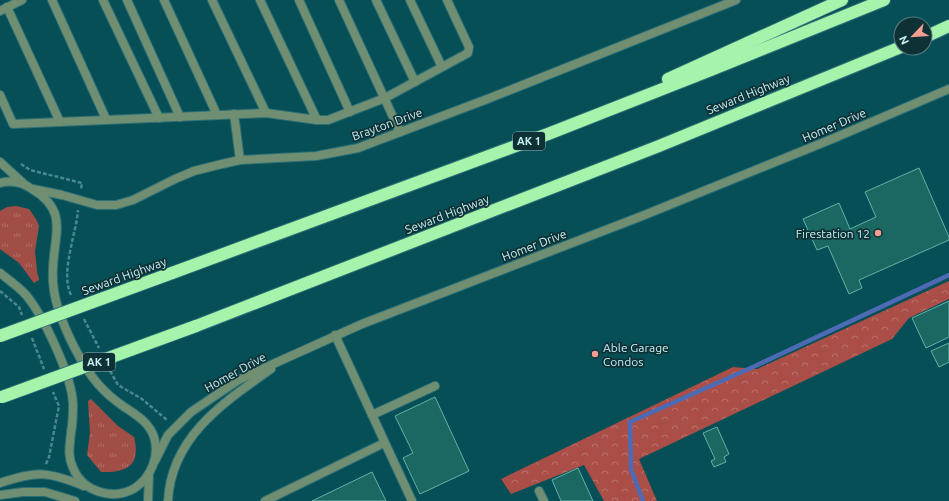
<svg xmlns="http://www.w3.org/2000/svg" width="949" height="501" font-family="Ubuntu,sans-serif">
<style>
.grass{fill:url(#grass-tufts)}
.forest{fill:url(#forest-crowns)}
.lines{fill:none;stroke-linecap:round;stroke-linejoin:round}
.stream{stroke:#4d6ab5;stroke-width:4.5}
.building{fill:#1a6861;stroke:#61b2a9}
.service-casing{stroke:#2d6f76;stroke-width:10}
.tertiary-casing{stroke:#2d6f76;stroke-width:10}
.motorway-casing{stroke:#2d6f76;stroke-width:14}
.path{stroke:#4b888e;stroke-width:2.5;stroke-dasharray:4 2;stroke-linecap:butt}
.service{stroke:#708f72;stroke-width:8}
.tertiary{stroke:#708f72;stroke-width:8}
.motorway{stroke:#a6f3ac;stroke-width:12}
.motorway-bridge-casing{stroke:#2d6f76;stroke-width:14;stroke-linecap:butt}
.motorway-bridge{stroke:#a6f3ac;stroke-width:12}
.poi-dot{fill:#f59c93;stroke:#0e3135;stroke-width:1.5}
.labels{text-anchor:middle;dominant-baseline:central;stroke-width:3.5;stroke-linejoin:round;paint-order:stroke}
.shield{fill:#0e3135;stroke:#91b7bb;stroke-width:1}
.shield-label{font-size:11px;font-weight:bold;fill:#c9f0f5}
.street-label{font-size:12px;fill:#c9f0f5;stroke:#0e3135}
.poi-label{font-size:12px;fill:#c9f0f5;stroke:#0e3135;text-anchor:end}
</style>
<defs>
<pattern id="grass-tufts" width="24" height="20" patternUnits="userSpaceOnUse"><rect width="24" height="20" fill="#a14e47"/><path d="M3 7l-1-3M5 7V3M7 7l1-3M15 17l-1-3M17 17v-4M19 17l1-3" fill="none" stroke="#b1706b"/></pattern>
<pattern id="forest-crowns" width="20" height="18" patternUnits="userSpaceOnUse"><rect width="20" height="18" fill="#aa4e47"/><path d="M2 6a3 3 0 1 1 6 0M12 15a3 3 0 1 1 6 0" fill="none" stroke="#b8706b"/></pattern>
</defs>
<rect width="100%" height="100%" fill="#064f56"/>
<g class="grass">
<polygon points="16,206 29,209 36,219 39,226 35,251 37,271 39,280 34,283 19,263 0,249 0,211 7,207"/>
<path d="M91 399 118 426 134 437C141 465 128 473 101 472L87 455 90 433 88 401Z"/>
</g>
<polygon class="forest" points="949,281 949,299 909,318 892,339 639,459 657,501 604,501 584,465 511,494 501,479 733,367 757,369"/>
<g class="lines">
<polyline class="stream" points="643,501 631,469 630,422 753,367 949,275"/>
</g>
<g class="building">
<polygon points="919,168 949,237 949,240 859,280 862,288 849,294 828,246 817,250 803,219 839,203 850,229 876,217 865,192"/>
<polygon points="949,301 949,337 926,348 912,318"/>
<polygon points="949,343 949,362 939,367 931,351"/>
<polygon points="435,397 469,471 420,494 403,458 413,453 395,416"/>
<polygon points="717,427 729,454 724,457 726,462 714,467 711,461 715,459 703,433"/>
<polygon points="578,468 593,501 561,501 552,480"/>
<polygon points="372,472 386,501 312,501"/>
</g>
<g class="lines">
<g class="service-casing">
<g id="service">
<polyline points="52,0 106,119"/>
<polyline points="103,0 159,118"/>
<polyline points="127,0 180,117"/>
<polyline points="164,0 217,115"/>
<polyline points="212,0 266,113"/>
<polyline points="260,0 317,120"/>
<polyline points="299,0 350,112"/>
<polyline points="339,0 400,132"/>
<polyline points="376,0 415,82"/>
<polyline points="410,0 442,67"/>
<polyline points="7,7 60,122"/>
<polyline points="0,11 22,0"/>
<polyline points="0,95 13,124 266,113 317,120 328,120 385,98 468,53 469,47 447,0"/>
<polyline points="234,114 240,160"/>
<polyline points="335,335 412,501"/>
<polyline points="372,415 435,386"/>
<polyline points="539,491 544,501"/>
<polyline points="265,501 384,443"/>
</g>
</g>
<g class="tertiary-casing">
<g id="tertiary">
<polyline points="0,162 24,184"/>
<path d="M0 183C11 180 22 182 32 189 69 211 54 234 53 268 52 282 54 295 58 308 65 331 82 366 98 384 105 392 114 400 123 406 136 415 149 422 154 437 160 456 151 477 135 488 113 501 83 492 73 468 67 455 70 445 71 432 73 423 73 413 73 404 72 376 44 317 26 295 19 287 9 280 0 273"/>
<polyline points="33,189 62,195 97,205 116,205 133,200 175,179 194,171 222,164 240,160 316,156 358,148 490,98 736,0"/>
<polyline points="155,461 168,435 191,412 237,381 262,369 362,324 642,216 832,139 949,89"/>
<path d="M0 483C37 471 47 471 84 486"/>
<polyline points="0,495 23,492 45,492 75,501"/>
<polyline points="148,501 149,474"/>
<path d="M168 501C171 437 224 402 271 369"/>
</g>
</g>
<g class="motorway-casing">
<g id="motorway">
<polyline points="925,37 949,26"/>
<polyline points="668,79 842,0"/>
<polyline points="172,273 548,134 711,70 884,0"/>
<polyline points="196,326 659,146 901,47"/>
</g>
</g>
<g class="path">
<polyline points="21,164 30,170 82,183 81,189"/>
<polyline points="0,291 19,307 22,315"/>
<path d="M71 295C60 273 76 235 78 210"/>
<polyline points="84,319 99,348"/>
<polyline points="32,338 44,369"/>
<polyline points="110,371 118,385 142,399 167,420"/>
<polyline points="46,464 49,457 59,406 53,392"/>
</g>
<use href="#service" class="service"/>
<use href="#tertiary" class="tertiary"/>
<use href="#motorway" class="motorway"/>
<g class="motorway-bridge-casing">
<g id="motorway-bridge">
<polyline points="0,336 172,273"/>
<polyline points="2,397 196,326"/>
</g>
</g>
<use href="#motorway-bridge" class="motorway-bridge"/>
</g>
<g class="poi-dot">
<circle cx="878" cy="233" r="4"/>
<circle cx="595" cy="354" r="4"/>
</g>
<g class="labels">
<g class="shield">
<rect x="513" y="132" width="32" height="18" rx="3"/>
<rect x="83" y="353" width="32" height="18" rx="3"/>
</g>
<g class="shield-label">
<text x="529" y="141">AK 1</text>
<text x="99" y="362">AK 1</text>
</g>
<g class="street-label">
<text transform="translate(748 94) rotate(-22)">Seward Highway</text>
<text transform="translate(387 124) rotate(-20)">Brayton Drive</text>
<text transform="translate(834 125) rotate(-23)">Homer Drive</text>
<text transform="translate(447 214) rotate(-21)">Seward Highway</text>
<text transform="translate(534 245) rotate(-21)">Homer Drive</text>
<text transform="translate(124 276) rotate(-20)">Seward Highway</text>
<text transform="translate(235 372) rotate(-29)">Homer Drive</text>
</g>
<g class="poi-label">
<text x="870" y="233">Firestation 12</text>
<text x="603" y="347" text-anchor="start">Able Garage<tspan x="603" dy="14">Condos</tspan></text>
</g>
</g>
<g transform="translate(913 36) rotate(245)"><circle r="19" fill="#0e3135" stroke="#597d82"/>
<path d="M0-3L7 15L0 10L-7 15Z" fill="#f59c93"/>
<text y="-6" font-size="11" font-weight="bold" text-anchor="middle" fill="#c9f0f5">N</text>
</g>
</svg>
